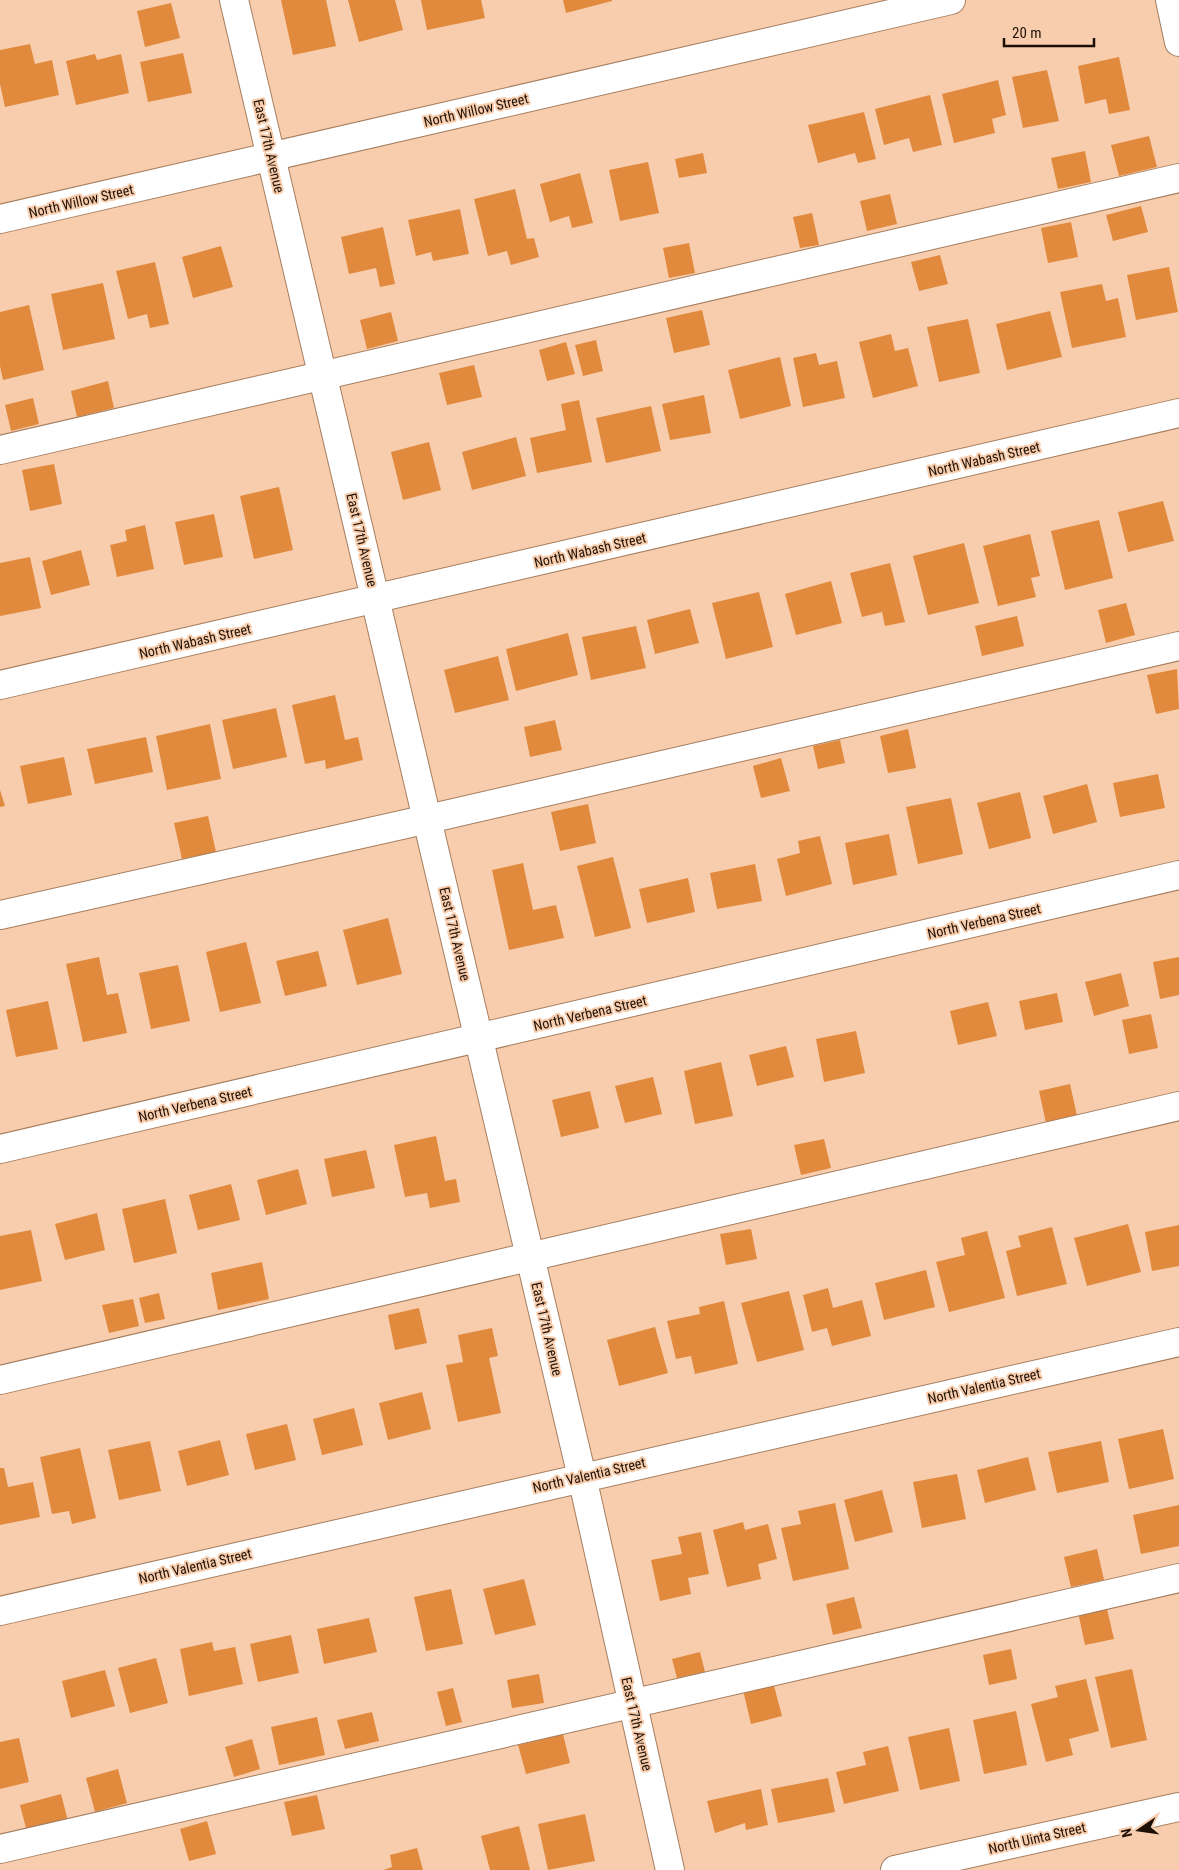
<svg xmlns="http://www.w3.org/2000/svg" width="1179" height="1870" font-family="'Roboto Condensed',sans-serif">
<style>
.building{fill:#e18a3e}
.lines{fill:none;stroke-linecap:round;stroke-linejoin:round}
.minor-casing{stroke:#a57e60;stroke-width:30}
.minor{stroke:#fff;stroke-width:28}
.labels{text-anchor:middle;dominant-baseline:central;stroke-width:4;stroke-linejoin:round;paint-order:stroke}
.street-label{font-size:14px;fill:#1f1005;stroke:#f7cdad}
</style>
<rect width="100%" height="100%" fill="#f7cdad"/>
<g class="building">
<polygon points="281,0 326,0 336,46 293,55"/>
<polygon points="348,0 395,0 403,30 359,42"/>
<polygon points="421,0 481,0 485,18 427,30"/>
<polygon points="563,0 612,0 612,1 566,13"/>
<polygon points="171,3 180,38 145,47 137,11"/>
<polygon points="30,44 35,64 52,60 59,95 5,107 0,84 0,50"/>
<polygon points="183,53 192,93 148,102 140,62"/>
<polygon points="95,54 97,60 121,54 129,93 76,105 66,61"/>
<polygon points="1119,57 1130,110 1109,114 1106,99 1085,104 1078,66"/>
<polygon points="1047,70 1059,121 1023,128 1012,77"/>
<polygon points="998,80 1006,115 992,119 995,133 954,143 942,94"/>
<polygon points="930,95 942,145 913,152 909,138 884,145 875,109"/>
<polygon points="864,112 876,159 858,163 855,153 818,163 808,125"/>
<polygon points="1149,136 1157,167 1119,176 1111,145"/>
<polygon points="1085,151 1091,182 1058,189 1051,158"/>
<polygon points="703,153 707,173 679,178 675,159"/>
<polygon points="648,162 659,213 620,221 609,170"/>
<polygon points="580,173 593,223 572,228 569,216 550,222 540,184"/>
<polygon points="515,189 527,239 534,238 539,257 511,265 507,251 488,256 474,199"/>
<polygon points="890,194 897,224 867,231 860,201"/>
<polygon points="1141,206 1148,232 1113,241 1106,215"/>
<polygon points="460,209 469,254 433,261 431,252 416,256 408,220"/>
<polygon points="812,213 819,245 800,248 793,217"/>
<polygon points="1071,222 1078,257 1048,263 1041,228"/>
<polygon points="383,227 395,284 380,287 376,268 349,274 341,237"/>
<polygon points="689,243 695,273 669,278 663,248"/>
<polygon points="221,246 233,287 193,298 182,257"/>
<polygon points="940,255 948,284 919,291 911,262"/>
<polygon points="155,262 169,324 150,328 147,314 128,319 116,271"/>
<polygon points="1169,267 1178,312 1136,320 1127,275"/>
<polygon points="103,283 115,339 63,350 51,294"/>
<polygon points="1102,284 1106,301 1118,298 1126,337 1072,348 1060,292"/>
<polygon points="29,305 44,370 3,380 0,366 0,312"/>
<polygon points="702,310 710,345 674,353 666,318"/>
<polygon points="1050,311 1062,357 1007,370 996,324"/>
<polygon points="391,312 398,341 367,349 360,320"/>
<polygon points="968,319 980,373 939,382 927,327"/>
<polygon points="891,334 895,351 908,348 918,386 873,398 859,342"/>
<polygon points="596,340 603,371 583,376 575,345"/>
<polygon points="566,342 575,374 547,381 539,350"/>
<polygon points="816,353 819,365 837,361 845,398 803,407 793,358"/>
<polygon points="780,357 791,406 740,419 728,370"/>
<polygon points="474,365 482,397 447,405 439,373"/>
<polygon points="108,381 114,408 77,417 71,391"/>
<polygon points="704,395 711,433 670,440 662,404"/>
<polygon points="33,398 39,424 11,431 5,405"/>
<polygon points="579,400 592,462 537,473 530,438 566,430 561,404"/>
<polygon points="651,406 661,451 606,463 596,418"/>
<polygon points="516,437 526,476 472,490 462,452"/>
<polygon points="429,442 441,490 403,500 391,452"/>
<polygon points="54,464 62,504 30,511 22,470"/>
<polygon points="279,487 293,550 254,559 240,496"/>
<polygon points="1163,501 1174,541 1128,552 1118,512"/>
<polygon points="214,514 223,557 184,565 175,522"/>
<polygon points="1099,520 1113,578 1065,590 1051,531"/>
<polygon points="145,525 154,569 117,577 110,545 127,541 125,530"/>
<polygon points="1030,534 1040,576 1031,578 1036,597 998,606 983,546"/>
<polygon points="964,543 979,603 928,615 913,556"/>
<polygon points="81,550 90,585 51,595 42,561"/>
<polygon points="30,557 41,608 0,616 0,563"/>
<polygon points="890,563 905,622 885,626 882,612 862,617 850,573"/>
<polygon points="831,581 842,623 796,635 785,594"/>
<polygon points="759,592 773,647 726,659 712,603"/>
<polygon points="1126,603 1135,635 1106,643 1098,610"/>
<polygon points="690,609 699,643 655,654 647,620"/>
<polygon points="1017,616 1024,646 982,656 975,626"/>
<polygon points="636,626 646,668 591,680 582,637"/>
<polygon points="568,633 578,675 516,691 506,649"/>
<polygon points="498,656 509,700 455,713 444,670"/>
<polygon points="1177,669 1179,709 1156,714 1147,675"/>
<polygon points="335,695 345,740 358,737 363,760 326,769 325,760 305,764 292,705"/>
<polygon points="276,708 287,757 233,769 222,720"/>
<polygon points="555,720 562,750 530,757 524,727"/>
<polygon points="210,724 221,779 167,790 156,736"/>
<polygon points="908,729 916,768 888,773 880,736"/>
<polygon points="146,737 153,772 95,784 87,749"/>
<polygon points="840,740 845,763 818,769 813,746"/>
<polygon points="64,757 72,795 28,804 20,766"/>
<polygon points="781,758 790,791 761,798 753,766"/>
<polygon points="1158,774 1165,808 1120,817 1113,783"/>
<polygon points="1087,784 1097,822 1053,834 1043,796"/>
<polygon points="0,790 5,806 0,807"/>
<polygon points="1020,792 1031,838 989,849 977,803"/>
<polygon points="951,798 963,854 918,864 906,807"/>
<polygon points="588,804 596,843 560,851 551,812"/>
<polygon points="208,816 216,852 182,859 174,823"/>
<polygon points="889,834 897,875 853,885 845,843"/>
<polygon points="820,836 832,884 786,896 777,859 800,853 798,841"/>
<polygon points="613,857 631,928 595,937 577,866"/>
<polygon points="523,863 533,910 556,905 564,938 509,950 492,870"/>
<polygon points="755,864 762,901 717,909 710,873"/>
<polygon points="688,878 695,912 647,923 639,889"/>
<polygon points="388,918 402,974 357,985 343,930"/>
<polygon points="246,942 261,1003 220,1012 206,952"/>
<polygon points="318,951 327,986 285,996 276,961"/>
<polygon points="99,957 107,995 118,993 127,1033 83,1042 66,964"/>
<polygon points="1179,957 1179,995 1160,999 1153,962"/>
<polygon points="178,965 190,1021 151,1029 139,973"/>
<polygon points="1121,973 1129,1006 1094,1016 1085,982"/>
<polygon points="1057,993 1063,1022 1025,1030 1019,1001"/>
<polygon points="48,1001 58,1049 16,1057 6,1010"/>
<polygon points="988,1002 997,1036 958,1045 950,1011"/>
<polygon points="1151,1014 1158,1048 1129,1054 1122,1020"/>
<polygon points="856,1031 865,1073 824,1082 816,1039"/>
<polygon points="786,1046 794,1077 757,1086 749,1055"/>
<polygon points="721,1062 733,1116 695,1124 684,1071"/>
<polygon points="653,1077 662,1114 625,1123 615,1086"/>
<polygon points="1070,1084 1077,1116 1046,1123 1039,1091"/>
<polygon points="590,1091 599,1128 561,1137 552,1100"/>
<polygon points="436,1136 445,1181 456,1179 460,1202 430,1208 427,1193 405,1197 394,1145"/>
<polygon points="824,1139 831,1168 801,1175 794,1145"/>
<polygon points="366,1150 375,1188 332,1197 324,1159"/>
<polygon points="298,1169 307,1204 266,1215 257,1180"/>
<polygon points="231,1184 240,1220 198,1230 189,1195"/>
<polygon points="165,1199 177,1253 134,1263 122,1209"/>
<polygon points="97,1213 105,1250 65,1260 55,1224"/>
<polygon points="1128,1224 1141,1272 1087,1286 1074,1238"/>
<polygon points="1179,1225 1179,1266 1152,1271 1145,1232"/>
<polygon points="1052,1227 1067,1284 1017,1296 1006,1251 1021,1247 1018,1236"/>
<polygon points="751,1229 757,1259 726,1265 720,1234"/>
<polygon points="31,1230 42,1281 0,1290 0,1236"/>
<polygon points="987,1231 1005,1298 949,1312 936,1262 965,1255 961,1238"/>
<polygon points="262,1262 269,1299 218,1310 211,1273"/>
<polygon points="926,1270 935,1307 884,1320 875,1283"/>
<polygon points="828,1288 833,1308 862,1300 871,1336 832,1346 827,1328 812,1332 803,1295"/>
<polygon points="789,1291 804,1350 757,1362 741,1303"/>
<polygon points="159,1293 165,1319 145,1323 139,1298"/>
<polygon points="133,1299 139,1326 109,1333 102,1305"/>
<polygon points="724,1301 738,1364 695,1374 691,1356 676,1359 667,1321 700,1314 699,1307"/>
<polygon points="419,1308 427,1343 395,1350 388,1315"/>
<polygon points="655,1327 668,1373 619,1386 607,1340"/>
<polygon points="492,1328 498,1356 489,1358 501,1413 458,1422 446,1365 463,1362 458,1335"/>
<polygon points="422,1392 431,1429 388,1440 379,1403"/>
<polygon points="354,1408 363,1445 322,1455 313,1419"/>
<polygon points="287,1424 296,1460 255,1470 246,1434"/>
<polygon points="1163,1429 1174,1479 1129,1489 1118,1439"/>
<polygon points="220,1440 229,1475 187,1486 178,1451"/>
<polygon points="150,1441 161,1491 119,1500 108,1450"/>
<polygon points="1101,1441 1109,1482 1057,1493 1048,1452"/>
<polygon points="80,1448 96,1518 72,1524 69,1511 52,1514 40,1457"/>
<polygon points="1028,1457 1036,1490 985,1503 977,1470"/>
<polygon points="0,1468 4,1468 8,1487 33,1482 40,1517 0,1525"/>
<polygon points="957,1474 966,1519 922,1528 913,1482"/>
<polygon points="882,1490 893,1532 855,1542 844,1500"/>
<polygon points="835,1503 849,1569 793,1581 781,1528 801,1524 798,1511"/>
<polygon points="1179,1505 1179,1546 1141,1554 1133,1515"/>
<polygon points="743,1522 745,1530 768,1524 777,1559 758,1564 761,1579 727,1587 713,1530"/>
<polygon points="701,1532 709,1574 688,1578 691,1594 660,1601 651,1560 682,1554 678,1537"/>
<polygon points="1097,1549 1104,1580 1071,1587 1064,1557"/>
<polygon points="524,1579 536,1625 495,1635 483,1589"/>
<polygon points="451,1589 463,1644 426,1651 414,1597"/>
<polygon points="854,1597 862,1628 833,1635 826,1604"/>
<polygon points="1106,1605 1114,1639 1085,1645 1078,1612"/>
<polygon points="369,1618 377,1652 324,1664 317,1629"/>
<polygon points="291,1635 299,1673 258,1682 250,1644"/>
<polygon points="212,1642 214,1651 235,1647 243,1684 189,1696 180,1649"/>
<polygon points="1011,1649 1017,1679 989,1685 983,1655"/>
<polygon points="700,1652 705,1672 677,1678 672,1659"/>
<polygon points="156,1658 168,1703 130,1713 118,1668"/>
<polygon points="1132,1669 1147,1740 1111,1748 1095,1677"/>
<polygon points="105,1670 115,1706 71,1718 62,1681"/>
<polygon points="539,1674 544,1703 512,1708 507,1680"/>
<polygon points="1086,1679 1099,1731 1069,1739 1073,1755 1046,1762 1031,1704 1058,1697 1055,1686"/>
<polygon points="773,1682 782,1716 751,1724 743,1690"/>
<polygon points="453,1688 462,1722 446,1726 437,1692"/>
<polygon points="1016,1711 1027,1765 984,1774 973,1720"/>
<polygon points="372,1712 379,1741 345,1749 337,1720"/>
<polygon points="317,1717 325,1755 279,1765 271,1727"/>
<polygon points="949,1728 960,1781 920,1790 908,1737"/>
<polygon points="563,1734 570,1763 526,1774 518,1745"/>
<polygon points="19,1738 29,1782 0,1789 0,1742"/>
<polygon points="252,1739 260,1769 234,1777 225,1747"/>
<polygon points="888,1746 899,1791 844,1804 836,1772 866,1765 863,1752"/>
<polygon points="118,1769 127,1803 95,1812 86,1778"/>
<polygon points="828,1778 835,1812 778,1823 771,1789"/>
<polygon points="761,1789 768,1825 746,1830 745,1823 715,1833 707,1801"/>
<polygon points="61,1794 68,1821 27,1832 20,1805"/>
<polygon points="317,1795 325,1829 292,1836 284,1802"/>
<polygon points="585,1814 595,1861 548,1870 538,1824"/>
<polygon points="207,1821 216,1854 189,1861 180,1829"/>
<polygon points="519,1826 530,1870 490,1870 481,1836"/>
<polygon points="417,1848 423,1870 383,1870 392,1867 390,1855"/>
</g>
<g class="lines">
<g class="minor-casing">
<g id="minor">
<polyline points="234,0 582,1477 670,1870"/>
<polyline points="1170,0 1179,42"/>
<polyline points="0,219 951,0"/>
<polyline points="0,450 1179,178"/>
<polyline points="0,685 1179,413"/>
<polyline points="0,915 428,819 1179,646"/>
<polyline points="0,1149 1179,875"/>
<polyline points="0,1380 1179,1106"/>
<polyline points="0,1611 1179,1342"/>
<polyline points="0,1849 1179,1578"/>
<polyline points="895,1870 1179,1807"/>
</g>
</g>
<use href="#minor" class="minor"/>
</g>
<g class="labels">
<g class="street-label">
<text transform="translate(476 110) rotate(-13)">North Willow Street</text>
<text transform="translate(269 146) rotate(77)">East 17th Avenue</text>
<text transform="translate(81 201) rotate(-13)">North Willow Street</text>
<text transform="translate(984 459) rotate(-13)">North Wabash Street</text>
<text transform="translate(362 540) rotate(77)">East 17th Avenue</text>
<text transform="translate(590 550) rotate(-13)">North Wabash Street</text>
<text transform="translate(195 641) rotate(-13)">North Wabash Street</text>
<text transform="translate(984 921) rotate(-13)">North Verbena Street</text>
<text transform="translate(455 934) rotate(77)">East 17th Avenue</text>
<text transform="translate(590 1013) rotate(-13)">North Verbena Street</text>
<text transform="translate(195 1104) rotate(-13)">North Verbena Street</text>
<text transform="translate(547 1329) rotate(77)">East 17th Avenue</text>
<text transform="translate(984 1386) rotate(-13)">North Valentia Street</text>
<text transform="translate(589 1475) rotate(-13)">North Valentia Street</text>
<text transform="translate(195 1566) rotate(-13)">North Valentia Street</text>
<text transform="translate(637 1724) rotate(77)">East 17th Avenue</text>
<text transform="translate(1037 1838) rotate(-13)">North Uinta Street</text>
</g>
</g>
<g transform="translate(1139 1830) rotate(257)" stroke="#f7cdad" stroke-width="4" paint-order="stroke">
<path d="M0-4L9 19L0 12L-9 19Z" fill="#1f1005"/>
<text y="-8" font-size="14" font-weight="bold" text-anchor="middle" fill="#1f1005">N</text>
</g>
<path d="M1004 38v8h90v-8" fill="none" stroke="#1f1005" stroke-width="2.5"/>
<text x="1012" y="38" font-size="15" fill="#1f1005" stroke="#f7cdad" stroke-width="4" paint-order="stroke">20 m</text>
</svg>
